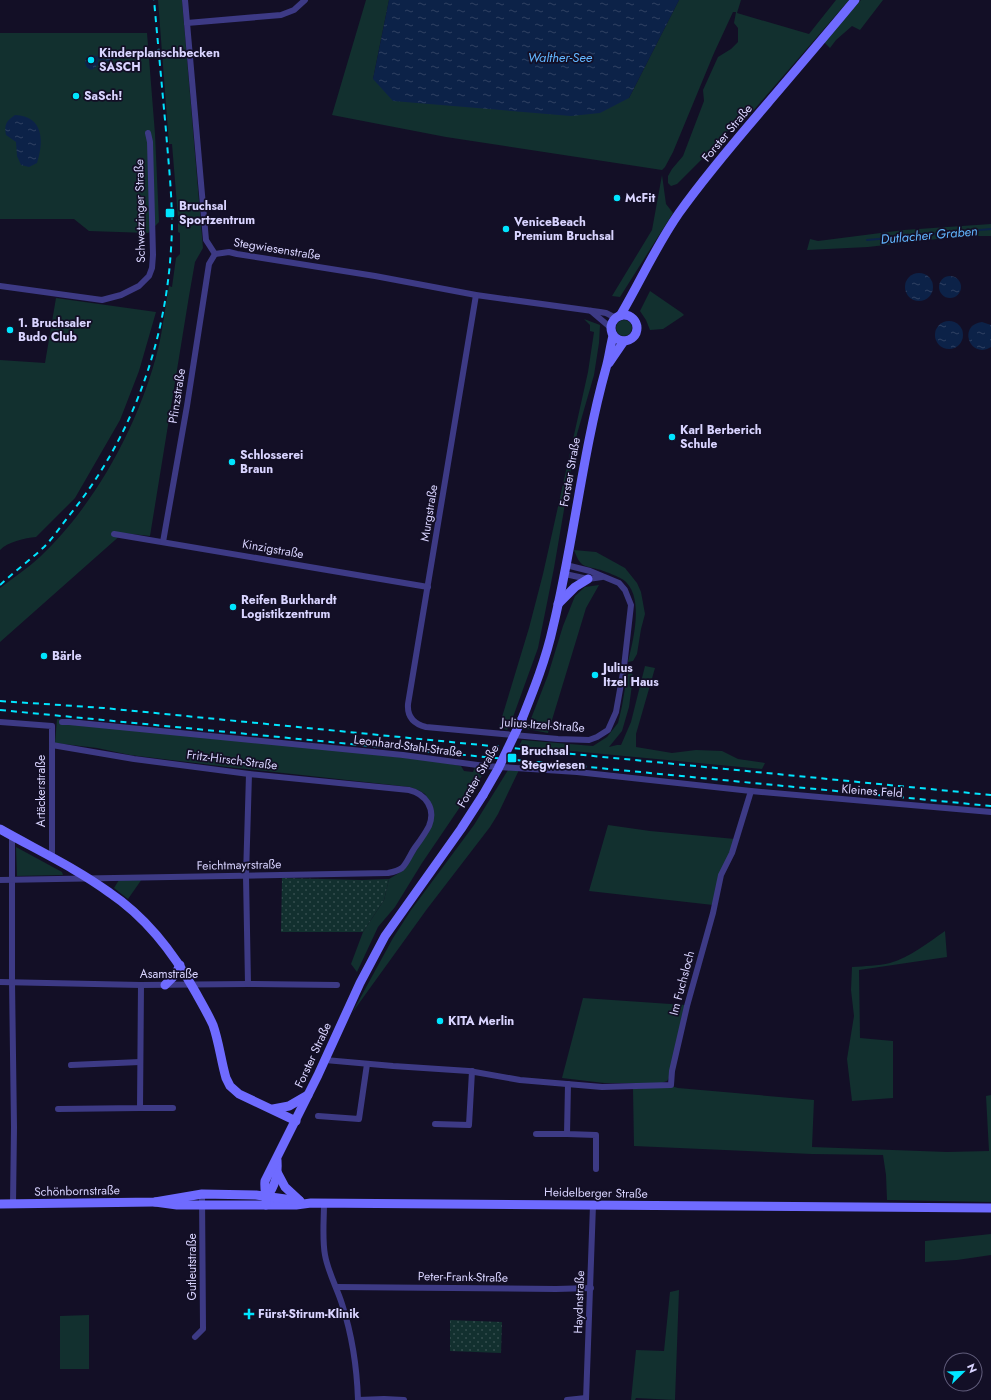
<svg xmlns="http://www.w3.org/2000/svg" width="991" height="1400" font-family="Jost,sans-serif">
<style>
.green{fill:#12302f}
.park{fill:url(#park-dots)}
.water{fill:url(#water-ripples)}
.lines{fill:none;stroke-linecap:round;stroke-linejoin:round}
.stream{stroke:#0c2248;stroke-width:2}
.street{stroke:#3d3a85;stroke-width:6}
.secondary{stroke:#6f6bff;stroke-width:9}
.rail{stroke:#00e5ff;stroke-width:2;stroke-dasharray:6 5;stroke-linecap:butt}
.secondary-bridge{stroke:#6f6bff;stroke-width:9}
.poi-dot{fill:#00e5ff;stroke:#130f26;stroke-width:1.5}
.labels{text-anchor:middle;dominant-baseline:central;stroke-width:3.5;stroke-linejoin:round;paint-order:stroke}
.poi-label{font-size:12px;font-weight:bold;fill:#d9d4ff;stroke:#130f26;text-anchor:start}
.street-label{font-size:12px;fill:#d9d4ff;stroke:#130f26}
.water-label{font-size:13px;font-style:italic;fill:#62b6ff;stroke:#130f26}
</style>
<defs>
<pattern id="park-dots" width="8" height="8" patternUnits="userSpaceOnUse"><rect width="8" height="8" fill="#12302f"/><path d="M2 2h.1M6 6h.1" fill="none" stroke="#344d4e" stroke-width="1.8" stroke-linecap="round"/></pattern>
<pattern id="water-ripples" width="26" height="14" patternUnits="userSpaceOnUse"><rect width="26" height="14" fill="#0c2248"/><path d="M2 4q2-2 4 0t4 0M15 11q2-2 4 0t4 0" fill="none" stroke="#2f4163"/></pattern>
</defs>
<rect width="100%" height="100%" fill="#130f26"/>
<g class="green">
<path d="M158 0H182L203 248 195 262 189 296 150 536 123 533 0 642V588C13 578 28 568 41 556 96 504 140 422 158 349 163 329 165 307 169 286L172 287 176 258 180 254V233L178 232V218L172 144H169Z"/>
<polygon points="366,0 389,0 373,79 629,98 679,0 741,0 737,13 809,34 836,0 849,0 746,119 737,121 707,154 677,184 671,186 668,183 668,176 672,169 683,156 704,101 703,90 718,57 731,49 738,42 738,28 734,23 736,12 733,12 714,53 673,152 665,167 662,170 446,137 332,115"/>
<polygon points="861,0 883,0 860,30 852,26 836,40 830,48 824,42"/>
<polygon points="0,33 147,33 155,134 159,222 148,233 89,231 74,219 0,219"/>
<polygon points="662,175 666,204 673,213 620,297 612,296 652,230"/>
<polygon points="991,224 991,236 963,236 868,247 807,250 810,239 818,241 904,230"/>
<polygon points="650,291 682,313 684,315 663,329 650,330 646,320 640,311"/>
<path d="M56 298 156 312 139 371 120 420 75 498 36 537C25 538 7 542 0 550V360L45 363Z"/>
<polygon points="584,319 600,325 599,343 594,375 577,434 554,568 538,648 513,717 507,730 499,727 529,628 543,574 588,372 594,332 590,331 590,325"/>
<circle cx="624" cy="328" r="8"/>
<path d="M574 550 596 552 625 568 637 583 641 592 645 614 641 629 637 654 633 661 628 662C633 641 644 600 626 582 623 578 606 572 601 570 584 565 581 569 574 550Z"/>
<polygon points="599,585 586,608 548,733 527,729 548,675 563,626 575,596 585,587"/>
<polygon points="645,666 655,668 636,734 636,747 672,753 696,750 722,751 738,759 765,763 762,769 519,746 522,740 593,746 607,737 618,723 622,706 627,676 629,673 632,673 633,677 629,707 622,731 609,747 617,745 621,745 631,722"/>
<polygon points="57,719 442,762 461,766 464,771 473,772 475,767 486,768 470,797 465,796 459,805 460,807 422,863 395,907 378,927 357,972 351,964 363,932 384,900 389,879 404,870 429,831 431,804 425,794 420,791 410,787 228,767 130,755 97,748 55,743"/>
<polygon points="508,770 519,770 498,814 490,827 427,909 352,1013 393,938 411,910 474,825"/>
<polygon points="608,825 650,831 735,839 713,905 589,891"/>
<polygon points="16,847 62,872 63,875 17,876"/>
<polygon points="142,879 128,899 114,888 119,880"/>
<path d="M945 931 947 957 859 970 860 1038 893 1041V1098L852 1101 847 1059 854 1016 851 990 852 967C865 966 878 966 890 963 910 957 928 943 945 931Z"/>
<polygon points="583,998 685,1005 670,1076 667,1081 661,1083 604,1083 562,1078"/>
<polygon points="671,1086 678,1088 814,1100 812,1147 947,1152 989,1151 986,1096 991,1095 991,1202 887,1200 886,1175 883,1155 812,1154 634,1146 633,1089"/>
<polygon points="991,1234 991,1255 957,1260 925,1262 925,1241"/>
<polygon points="679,1290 675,1400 636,1398 635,1400 631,1400 636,1350 664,1351 670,1292"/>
<polygon points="89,1315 89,1369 60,1369 60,1316"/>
</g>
<g class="park">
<polygon points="282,878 362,880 389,879 384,900 363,932 281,932"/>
<polygon points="450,1320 502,1322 501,1353 450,1351"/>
</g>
<g class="water">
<polygon points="389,0 679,0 629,98 600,113 571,116 393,101 373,79"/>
<path d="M109 49 113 51C119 65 105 62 98 59V64L95 68 91 70C86 68 84 63 86 58L90 55 97 56 105 60 112 57 111 54H107L105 52 106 50Z"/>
<path d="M15 115C44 116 44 142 37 163L29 167 21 165 17 156 16 142 6 135C4 125 6 121 15 115Z"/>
<circle cx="919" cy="287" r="14"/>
<circle cx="950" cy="287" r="11"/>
<circle cx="949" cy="335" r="14"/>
<path d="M982 322 991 325V347C970 360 957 325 982 322Z"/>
</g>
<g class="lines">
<polyline class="stream" points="867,240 991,229"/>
<g class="street">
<polyline points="185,0 206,240 215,254"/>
<polyline points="187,23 281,15 294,10 305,0"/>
<polyline points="215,254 229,252 237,254 375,276 476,295 600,312 606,313 616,318"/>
<polyline points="0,286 102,300 121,295 139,286 149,276 152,268 153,255 150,142 148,133"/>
<path d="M476 295 408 704C407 717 414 724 426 727L558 739 589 740 597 737 608 730 616 712 624 667 631 605 625 590 619 583 590 571 566 565"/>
<polyline points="591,311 611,328"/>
<polyline points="114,534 428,587"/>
<polyline points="163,542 187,406 209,264 215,254"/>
<polyline points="565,574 588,579 602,577"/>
<polyline points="0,722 52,726 52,857"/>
<polyline points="62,722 69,722 403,755 485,766 577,772 751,791 991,812"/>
<polyline points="12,836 12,982 14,1127 13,1204"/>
<path d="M0 880 388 873C393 872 398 871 402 868 407 863 410 855 414 849 419 842 425 834 429 826 436 809 426 794 409 790L249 774 134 759 52 745"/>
<polyline points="0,982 141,985 248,984 337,985"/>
<polyline points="248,984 246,876 249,774"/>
<polyline points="325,1060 393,1066 469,1071 520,1080 602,1087 671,1085 672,1071 687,1006 713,913 721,875 732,853 751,791"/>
<polyline points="71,1065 140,1062"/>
<polyline points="568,1084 567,1134 596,1135 596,1169"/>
<polyline points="140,1108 173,1108"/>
<polyline points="58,1109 140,1108 141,985"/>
<polyline points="318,1116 359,1119 367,1064"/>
<polyline points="435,1124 469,1125 472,1071"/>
<polyline points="536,1134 567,1134"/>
<path d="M324 1203C324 1220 322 1239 325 1255 328 1272 337 1288 342 1304 352 1335 357 1368 358 1400"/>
<polyline points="336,1287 556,1289 591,1288"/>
<polyline points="195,1337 203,1329 202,1194"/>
<polyline points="358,1400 384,1399 404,1400"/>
<polyline points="567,1400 586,1398"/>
<polyline points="586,1400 593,1205"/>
</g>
<g class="secondary">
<circle cx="624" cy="328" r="13"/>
<path d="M620 316C640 282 656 246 679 213 706 175 736 140 767 104 796 70 826 35 855 0"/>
<polyline points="609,363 624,341"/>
<polyline points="558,604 575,587 588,579"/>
<path d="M522 719C534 689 546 659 553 627 574 541 582 454 606 368 609 358 610 347 613 336"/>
<path d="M0 829C37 850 76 868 110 893 147 918 175 955 196 993 202 1004 208 1014 213 1025 219 1042 221 1061 226 1078L230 1086 239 1094 296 1121"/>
<polyline points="165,985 175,975 180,965"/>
<polyline points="273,1109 289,1106 308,1095"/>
<polyline points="277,1172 285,1187 299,1200"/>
<path d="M267 1196C276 1185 278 1174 277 1160"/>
<polyline points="155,1202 177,1205 296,1205 311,1203 991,1208"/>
<polyline points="0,1204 155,1202 202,1194 256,1195 300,1201"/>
<path d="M266 1205C267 1197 264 1190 265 1181L318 1075 360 983 385 936 461 829 483 795"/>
</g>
<g class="rail">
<path d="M0 585C14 572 30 560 44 547 53 538 60 527 68 517 130 441 165 347 171 249 174 210 169 170 166 131 162 87 158 44 154 0"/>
<polyline points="0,701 104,708 991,795"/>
<polyline points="0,710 991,806"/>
</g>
<polyline class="secondary-bridge" points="483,795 498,769 522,719"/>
</g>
<g class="poi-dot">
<circle cx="91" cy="60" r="4"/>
<circle cx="76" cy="96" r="4"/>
<circle cx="617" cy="198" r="4"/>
<rect x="165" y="208" width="10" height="10" rx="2"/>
<circle cx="506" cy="229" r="4"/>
<circle cx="10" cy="330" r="4"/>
<circle cx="672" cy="437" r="4"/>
<circle cx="232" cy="462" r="4"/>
<circle cx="233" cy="607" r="4"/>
<circle cx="44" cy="656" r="4"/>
<circle cx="595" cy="675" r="4"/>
<rect x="507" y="753" width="10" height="10" rx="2"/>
<circle cx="440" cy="1021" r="4"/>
<path d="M247 1308h4v4h4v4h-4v4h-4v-4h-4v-4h4z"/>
</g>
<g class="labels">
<g class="poi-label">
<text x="99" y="53">Kinderplanschbecken<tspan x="99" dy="14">SASCH</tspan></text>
<text x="84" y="96">SaSch!</text>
<text x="625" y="198">McFit</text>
<text x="179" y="206">Bruchsal<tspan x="179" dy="14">Sportzentrum</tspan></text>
<text x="514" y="222">VeniceBeach<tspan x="514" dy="14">Premium Bruchsal</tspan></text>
<text x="18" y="323">1. Bruchsaler<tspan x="18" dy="14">Budo Club</tspan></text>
<text x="680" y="430">Karl Berberich<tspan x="680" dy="14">Schule</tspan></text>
<text x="240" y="455">Schlosserei<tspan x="240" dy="14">Braun</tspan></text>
<text x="241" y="600">Reifen Burkhardt<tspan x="241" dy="14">Logistikzentrum</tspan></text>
<text x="52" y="656">Bärle</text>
<text x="603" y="668">Julius<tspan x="603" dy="14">Itzel Haus</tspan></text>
<text x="521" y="751">Bruchsal<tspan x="521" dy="14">Stegwiesen</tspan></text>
<text x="448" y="1021">KITA Merlin</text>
<text x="258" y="1314">Fürst-Stirum-Klinik</text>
</g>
<g class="street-label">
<text transform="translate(727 133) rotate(-50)">Forster Straße</text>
<text transform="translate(140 211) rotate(-91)">Schwetzinger Straße</text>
<text transform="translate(277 249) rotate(9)">Stegwiesenstraße</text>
<text transform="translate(177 396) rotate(-81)">Pfinzstraße</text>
<text transform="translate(570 472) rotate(-80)">Forster Straße</text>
<text transform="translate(429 513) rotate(-81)">Murgstraße</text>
<text transform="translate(273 549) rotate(10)">Kinzigstraße</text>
<text transform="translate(543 725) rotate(4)">Julius-Itzel-Straße</text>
<text transform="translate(408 746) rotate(7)">Leonhard-Stahl-Straße</text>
<text transform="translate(232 760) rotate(7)">Fritz-Hirsch-Straße</text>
<text transform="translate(478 776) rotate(-60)">Forster Straße</text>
<text transform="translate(41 791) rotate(-90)">Artäckerstraße</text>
<text transform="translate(872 791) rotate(4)">Kleines Feld</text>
<text transform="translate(239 865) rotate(-1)">Feichtmayrstraße</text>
<text x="169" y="974">Asamstraße</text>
<text transform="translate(682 983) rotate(-75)">Im Fuchsloch</text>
<text transform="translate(313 1055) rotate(-65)">Forster Straße</text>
<text transform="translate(77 1191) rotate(-1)">Schönbornstraße</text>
<text transform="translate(596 1193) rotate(1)">Heidelberger Straße</text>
<text transform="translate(192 1267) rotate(-90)">Gutleutstraße</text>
<text transform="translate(463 1277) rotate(1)">Peter-Frank-Straße</text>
<text transform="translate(579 1302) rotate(-88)">Haydnstraße</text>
</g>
<g class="water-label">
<text x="560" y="57">Walther-See</text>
<text transform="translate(929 235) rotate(-5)">Dutlacher Graben</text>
</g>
</g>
<g transform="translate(963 1372) rotate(67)"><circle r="19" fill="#130f26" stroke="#625e7d"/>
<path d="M0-3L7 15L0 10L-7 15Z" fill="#00e5ff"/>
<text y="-6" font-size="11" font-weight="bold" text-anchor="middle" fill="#d9d4ff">N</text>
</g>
</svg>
